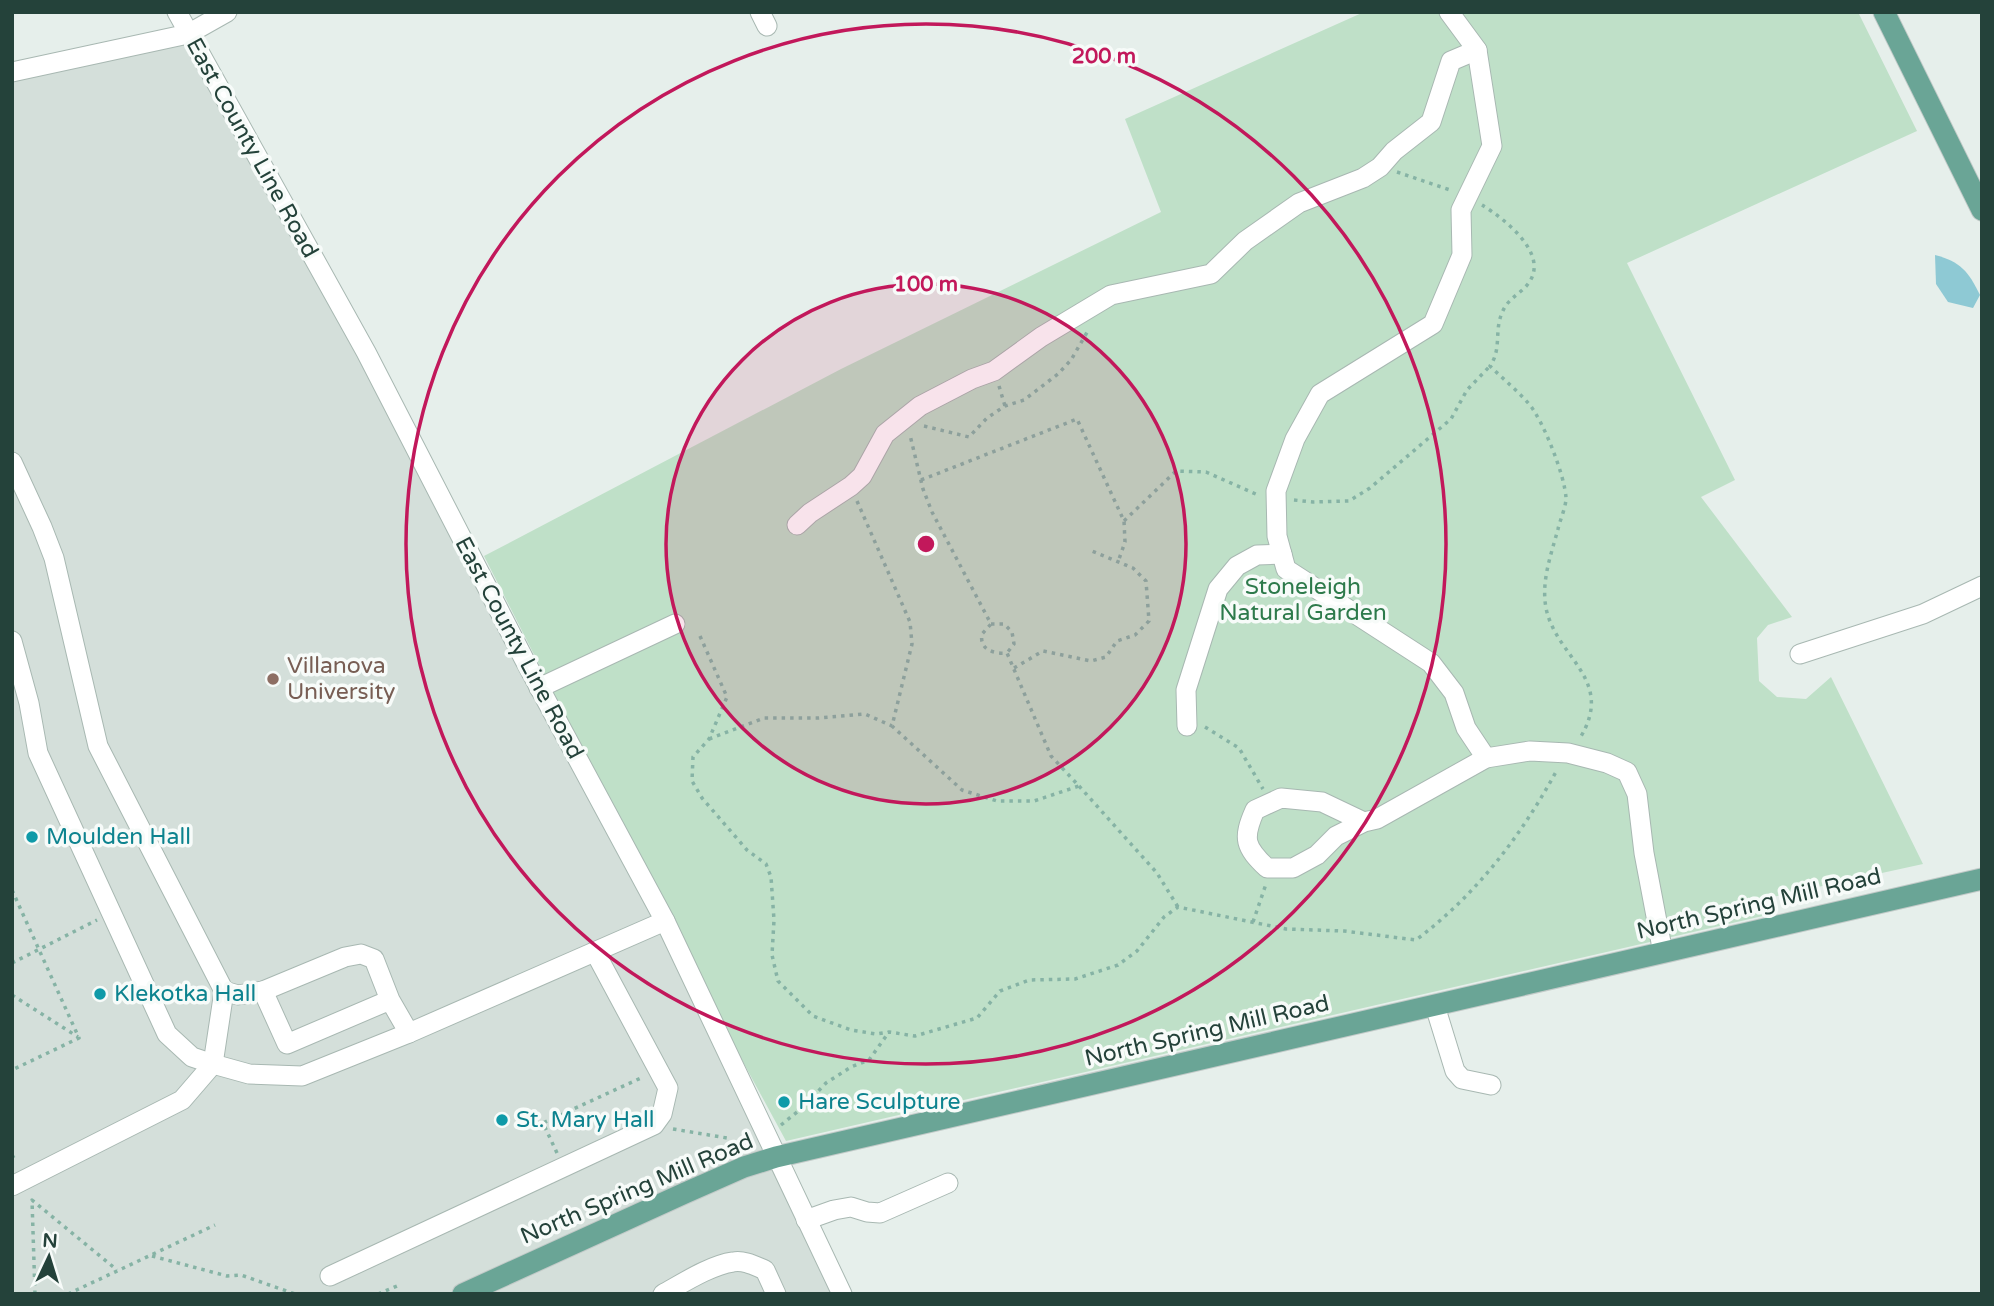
<svg xmlns="http://www.w3.org/2000/svg" width="1994" height="1306" font-family="'Varela Round',sans-serif">
<style>
.built{fill:#d4dfda}
.green{fill:#bfe0c8}
.water{fill:#8ec9d4}
.lines{fill:none;stroke-linecap:round;stroke-linejoin:round}
.minor-casing{stroke:#a8b8b2;stroke-width:21}
.major-casing{stroke:#c2cac8;stroke-width:23}
.path{stroke:#86b3a5;stroke-width:3.5;stroke-dasharray:3.5 5;stroke-linecap:butt}
.minor{stroke:#fff;stroke-width:19}
.major{stroke:#6aa596;stroke-width:21}
.ring{fill:none;stroke:#c2185b;stroke-width:3.5}
.education-dot{fill:#8d6e63;stroke:#f7fbf9;stroke-width:2.5}
.culture-dot{fill:#0f9aa8;stroke:#f7fbf9;stroke-width:2.5}
.labels{text-anchor:middle;dominant-baseline:central;stroke-width:7;stroke-linejoin:round;paint-order:stroke}
.street-label{font-size:23px;fill:#24423a;stroke:#f7fbf9}
.park-label{font-size:23px;fill:#2d7a4b;stroke:#f7fbf9}
.education-label{font-size:23px;fill:#785e54;stroke:#f7fbf9;text-anchor:start}
.culture-label{font-size:23px;fill:#0d838f;stroke:#f7fbf9;text-anchor:start}
.centre{fill:#c2185b;stroke:#f7fbf9;stroke-width:3.5}
.ring-label{font-size:21px;text-anchor:middle;font-weight:bold;fill:#c2185b;stroke:#f7fbf9;stroke-width:7;stroke-linejoin:round;paint-order:stroke}
</style>
<rect width="100%" height="100%" fill="#e6efeb"/>
<polygon class="built" points="188,34 665,921 844,1294 12,1294 12,72"/>
<polygon class="green" points="1364,12 1858,12 1917,131 1627,263 1735,480 1701,497 1792,617 1768,625 1757,638 1759,681 1777,697 1806,699 1831,677 1923,864 1759,900 1767,915 786,1141 711,1003 484,556 841,369 1161,212 1125,119"/>
<path class="water" d="M1935 255C1961 262 1968 271 1980 295L1973 308 1948 302 1936 284Z"/>
<g class="lines">
<g class="minor-casing">
<g id="minor">
<polyline points="177,12 366,352 524,659 665,921 842,1294"/>
<polyline points="760,12 767,26"/>
<polyline points="1449,12 1477,50 1492,146 1461,210 1462,255 1433,324 1320,394 1295,439 1276,491 1277,536 1286,569 1431,663 1454,693 1466,728 1486,758"/>
<polyline points="12,72 188,34 227,12"/>
<polyline points="12,462 42,527 54,558 98,746 224,991 213,1064 182,1100 12,1186"/>
<polyline points="797,525 810,513 851,486 862,476 885,434 920,406 972,379 994,371 1041,337 1111,295 1211,274 1245,241 1299,203 1363,178 1380,167 1394,151 1431,122 1451,61 1477,50"/>
<polyline points="12,641 29,703 38,753 167,1034 192,1057 213,1064 249,1074 302,1076 409,1033 665,921"/>
<polyline points="1800,654 1923,614 1982,586"/>
<polyline points="539,688 675,624"/>
<polyline points="1187,726 1186,690 1218,589 1237,566 1257,555 1282,554"/>
<path d="M1364 822 1322 802 1281 798 1255 810C1242 839 1245 847 1267 868H1293L1317 855 1336 836 1364 822 1377 819 1486 758 1530 751 1568 753 1607 763 1627 772 1637 794 1644 853 1663 953"/>
<polyline points="224,991 238,995 263,991"/>
<polyline points="390,1000 287,1044 263,991 345,957 361,954 374,959 390,1000 409,1033"/>
<polyline points="1435,1006 1455,1071 1462,1079 1491,1085"/>
<polyline points="806,1220 834,1210 851,1207 867,1212 880,1213 948,1183"/>
<polyline points="330,1276 654,1125 662,1114 668,1088 595,952"/>
<path d="M663 1294C683 1283 711 1265 733 1262 745 1260 755 1266 765 1270L776 1294"/>
</g>
</g>
<g class="major-casing">
<g id="major">
<polyline points="1884,12 1982,210"/>
<polyline points="463,1294 685,1193 744,1167 776,1157 1982,879"/>
</g>
</g>
<g class="path">
<polyline points="1397,172 1453,191"/>
<path d="M1482 205C1503 218 1548 252 1530 281 1522 294 1508 297 1502 313 1494 331 1502 349 1490 366 1503 379 1517 390 1529 404 1543 420 1565 476 1566 498 1566 507 1560 520 1558 529 1551 555 1541 581 1546 608 1556 658 1616 679 1580 738"/>
<polyline points="999,386 1005,406"/>
<polyline points="924,426 969,437 987,418 1005,406 1024,400 1058,374 1071,360 1089,329"/>
<polyline points="921,480 1077,419 1124,521 1125,542 1118,562"/>
<polyline points="1294,500 1313,502 1349,501 1370,488 1451,419 1467,390 1490,366"/>
<path d="M857 501 910 622 912 644 892 726 962 790 997 801H1034L1079 786 1051 756 1007 653C994 654 979 650 982 634L991 624 932 512 923 489 910 435"/>
<polyline points="1124,521 1176,471 1206,472 1258,495"/>
<polyline points="991,624 1004,624 1012,632 1014,644 1007,653"/>
<path d="M700 636 727 697 709 739 693 757 692 781 702 798 747 850 766 864 771 877 774 920 772 955 778 981 813 1016 851 1030 876 1034 889 1032 915 1036 977 1018 1000 991 1029 980 1075 979 1118 965 1137 951 1164 917 1178 907 1286 929 1344 931 1416 940C1477 894 1521 836 1557 770"/>
<polyline points="1014,668 1043,651 1091,661 1106,657 1117,641 1135,635 1149,621 1146,581 1133,568 1092,551"/>
<polyline points="1205,727 1239,748 1263,789"/>
<polyline points="709,739 764,718 818,718 865,714 892,726"/>
<polyline points="1079,786 1157,873 1178,907"/>
<polyline points="12,890 79,1038 12,1070"/>
<polyline points="1253,922 1266,884"/>
<polyline points="12,963 97,920"/>
<polyline points="12,995 78,1037"/>
<polyline points="781,1125 802,1108 826,1083 851,1067 869,1060 889,1032"/>
<polyline points="673,1129 727,1138 735,1151"/>
<polyline points="557,1153 543,1123 643,1077"/>
<polyline points="12,1155 15,1160"/>
<polyline points="152,1256 227,1276 241,1275 295,1294"/>
<polyline points="35,1294 32,1200 117,1270"/>
<polyline points="68,1294 215,1225"/>
<polyline points="378,1294 397,1286"/>
</g>
<use href="#minor" class="minor"/>
<use href="#major" class="major"/>
</g>
<circle cx="926" cy="544" r="260" fill="#c2185b" fill-opacity=".12"/>
<g class="ring">
<circle cx="926" cy="544" r="260"/>
<circle cx="926" cy="544" r="520"/>
</g>
<circle class="education-dot" cx="273" cy="679" r="7"/>
<g class="culture-dot">
<circle cx="32" cy="837" r="7"/>
<circle cx="100" cy="994" r="7"/>
<circle cx="784" cy="1102" r="7"/>
<circle cx="502" cy="1120" r="7"/>
</g>
<g class="labels">
<g class="street-label">
<text transform="translate(252 148) rotate(61)">East County Line Road</text>
<text transform="translate(519 648) rotate(62)">East County Line Road</text>
<text transform="translate(1759 904) rotate(-13)">North Spring Mill Road</text>
<text transform="translate(1207 1031) rotate(-13)">North Spring Mill Road</text>
<text transform="translate(637 1189) rotate(-23)">North Spring Mill Road</text>
</g>
<g class="park-label">
<text x="1303" y="587">Stoneleigh<tspan x="1303" dy="26">Natural Garden</tspan></text>
</g>
<g class="education-label">
<text x="287" y="666">Villanova<tspan x="287" dy="26">University</tspan></text>
</g>
<g class="culture-label">
<text x="46" y="837">Moulden Hall</text>
<text x="114" y="994">Klekotka Hall</text>
<text x="798" y="1102">Hare Sculpture</text>
<text x="516" y="1120">St. Mary Hall</text>
</g>
</g>
<circle cx="926" cy="544" r="10" class="centre"/>
<g class="ring-label">
<text x="1104" y="63">200 m</text>
<text x="926" y="291">100 m</text>
</g>
<rect width="1994" height="1306" fill="none" stroke="#24423a" stroke-width="28"/>
<g transform="translate(49 1257) rotate(4)" stroke="#f7fbf9" stroke-width="5" paint-order="stroke">
<path d="M0-5L12 26L0 18L-12 26Z" fill="#24423a"/>
<text y="-10" font-size="19" font-weight="bold" text-anchor="middle" fill="#24423a">N</text>
</g>
</svg>
